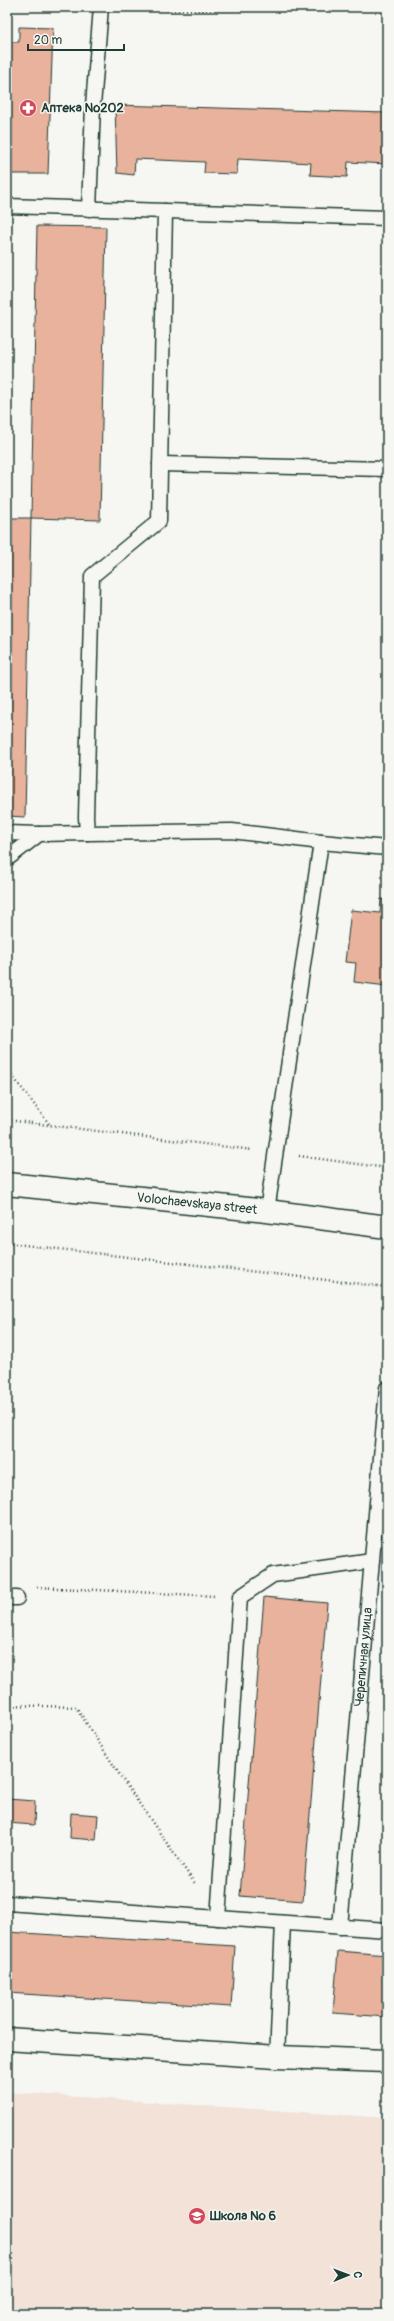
<svg xmlns="http://www.w3.org/2000/svg" width="394" height="2321" font-family="Pangolin,sans-serif">
<style>
.built{fill:#f2e2d8}
.building{fill:#e8b29c;stroke:#1f3d34}
.lines{fill:none;stroke-linecap:round;stroke-linejoin:round}
.service-casing{stroke:#1f3d34;stroke-width:17}
.minor-casing{stroke:#1f3d34;stroke-width:25}
.tertiary-casing{stroke:#1f3d34;stroke-width:25}
.path{stroke:#1f3d34;stroke-width:2.5;stroke-dasharray:1 3;stroke-linecap:butt}
.service{stroke:#f6f6f2;stroke-width:14}
.minor{stroke:#f6f6f2;stroke-width:22}
.tertiary{stroke:#f6f6f2;stroke-width:22}
.labels{text-anchor:middle;dominant-baseline:central;stroke-width:3;stroke-linejoin:round;paint-order:stroke}
.poi-label{font-size:13px;font-weight:bold;fill:#1f3d34;stroke:#f6f6f2;text-anchor:start}
.street-label{font-size:13px;fill:#1f3d34;stroke:#f6f6f2}
</style>
<rect width="100%" height="100%" fill="#f6f6f2"/>
<filter id="ink" filterUnits="userSpaceOnUse"><feTurbulence type="fractalNoise" baseFrequency=".025" numOctaves="2"/><feDisplacementMap in="SourceGraphic" scale="8" xChannelSelector="R" yChannelSelector="G"/><feConvolveMatrix kernelMatrix="1 2 1 2 8 2 1 2 1" color-interpolation-filters="sRGB"/></filter>
<g filter="url(#ink)">
<polygon class="built" points="7,2092 387,2118 387,2314 7,2314"/>
<g class="building">
<polygon points="19,27 53,28 48,174 7,174 7,42 19,42"/>
<polygon points="115,105 387,113 387,164 348,162 347,177 310,175 311,163 238,159 237,174 204,173 205,162 135,159 134,175 117,173"/>
<polygon points="37,226 106,227 100,520 31,518"/>
<polygon points="7,518 31,518 25,817 7,816"/>
<polygon points="381,899 387,900 387,986 354,982 356,963 345,962 351,910 380,913"/>
<polygon points="264,1597 327,1603 303,1901 240,1896"/>
<polygon points="7,1799 35,1801 34,1825 7,1823"/>
<polygon points="71,1813 98,1815 96,1840 70,1838"/>
<polygon points="7,1932 235,1946 231,2007 7,1993"/>
<polygon points="338,1951 387,1955 387,2017 333,2013"/>
</g>
<g class="lines">
<g class="service-casing">
<g id="service">
<polyline points="7,206 387,218"/>
<polyline points="89,209 93,106 101,7"/>
<polyline points="160,464 387,469"/>
<polyline points="7,833 39,834"/>
<polyline points="87,833 86,817 92,576 159,521 165,211"/>
<polyline points="7,859 39,834 87,833 232,831 321,842 387,848"/>
<polyline points="267,1211 321,842"/>
<polyline points="7,1598 17,1598"/>
<polyline points="7,1903 387,1930"/>
<polyline points="218,1918 240,1597 273,1575 372,1561"/>
<path id="s1" d="M340 1927 387 1388"/>
<polyline points="277,2057 283,1923"/>
</g>
</g>
<g class="minor-casing">
<polyline id="minor" points="7,2039 277,2057 387,2061"/>
</g>
<g class="tertiary-casing">
<g id="tertiary">
<path id="s2" d="M7 1184 267 1211 387 1227"/>
</g>
</g>
<g class="path">
<polyline points="126,10 387,9"/>
<polyline points="7,1069 50,1125"/>
<polyline points="7,1120 253,1150"/>
<polyline points="299,1156 387,1168"/>
<polyline points="7,1243 387,1287"/>
<polyline points="37,1587 216,1596"/>
<polyline points="7,1705 76,1707 125,1783 196,1885"/>
</g>
<use href="#service" class="service"/>
<use href="#minor" class="minor"/>
<use href="#tertiary" class="tertiary"/>
</g>
</g>
<defs>
<g id="pharmacy-disc" transform="scale(0.9)"><circle r="9.5" fill="#d1495b" stroke="#f6f6f2"/><path d="M-2-6h4v4h4v4h-4v4h-4v-4h-4v-4h4Z" fill="#fff"/></g>
<g id="school-disc" transform="scale(0.9)"><circle r="9.5" fill="#d1495b" stroke="#f6f6f2"/><path d="M0-5L7-2L0 1L-7-2ZM-4 1L0 2.5L4 1V4Q0 6-4 4Z" fill="#fff"/></g>
</defs>
<g fill-rule="evenodd">
<use href="#pharmacy-disc" x="28" y="108"/>
<use href="#school-disc" x="197" y="2216"/>
</g>
<g class="labels">
<g class="poi-label">
<text x="41" y="108">Аптека №202</text>
<text x="210" y="2216">Школа № 6</text>
</g>
<g class="street-label">
<text stroke="none"><textPath href="#s2" startOffset="191">Volochaevskaya street</textPath></text>
<text stroke="none"><textPath href="#s1" startOffset="271">Черепичная улица</textPath></text>
</g>
</g>
<rect width="394" height="2321" fill="none" stroke="#f6f6f2" stroke-width="24"/>
<rect x="12" y="12" width="370" height="2297" fill="none" stroke="#1f3d34" stroke-width="1.5" filter="url(#ink)"/>
<g transform="translate(348 2275) rotate(89)" stroke="#f6f6f2" stroke-width="3" paint-order="stroke">
<path d="M0-3L7 15L0 10L-7 15Z" fill="#1f3d34"/>
<text y="-6" font-size="11" font-weight="bold" text-anchor="middle" fill="#1f3d34">С</text>
</g>
<path d="M28 44v6h96v-6" fill="none" stroke="#1f3d34" stroke-width="2"/>
<text x="34" y="44" font-size="12" fill="#1f3d34" stroke="#f6f6f2" stroke-width="3" paint-order="stroke">20 m</text>
</svg>
